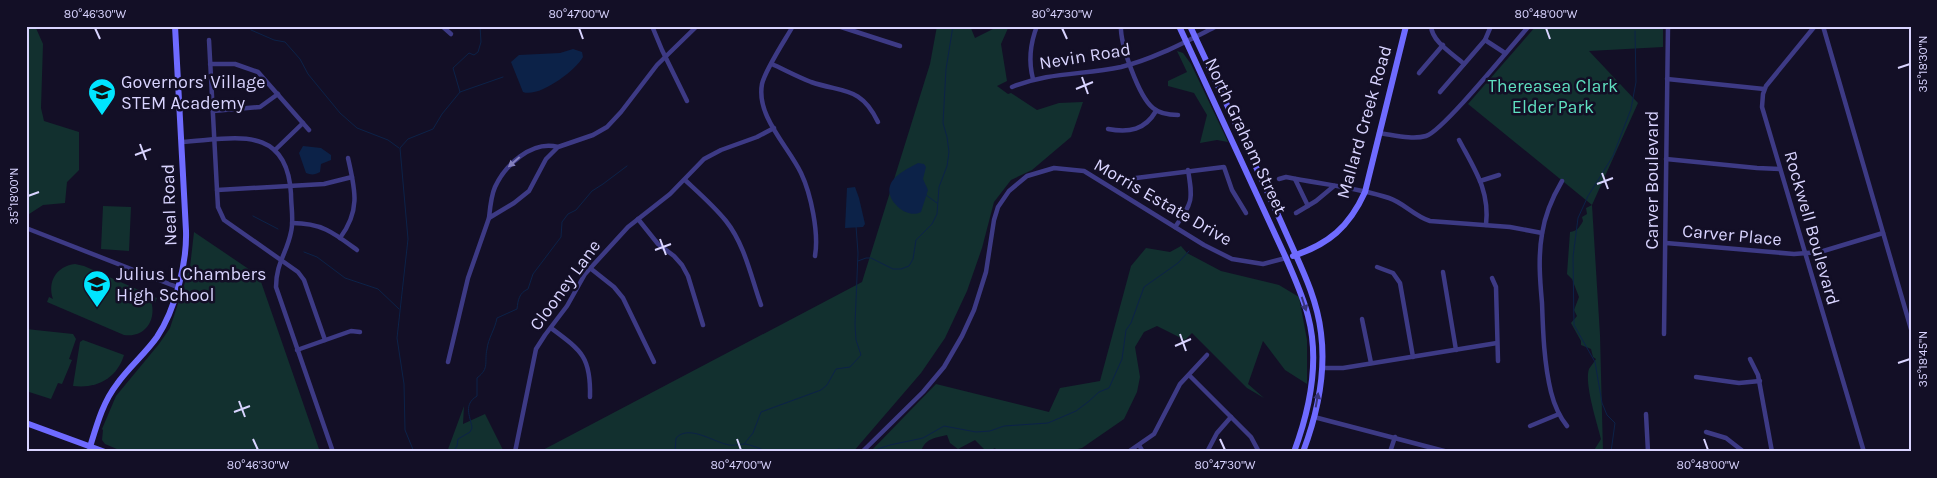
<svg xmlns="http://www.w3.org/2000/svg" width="1937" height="478" font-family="Karla,sans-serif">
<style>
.green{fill:#12302f}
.water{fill:#0c2248}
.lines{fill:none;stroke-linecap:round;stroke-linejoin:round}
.stream{stroke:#0c2248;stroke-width:1}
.street{stroke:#3d3a85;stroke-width:4.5}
.secondary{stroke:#6f6bff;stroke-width:6}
.oneway{fill:#837fbc}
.oneway2{fill:#38347d}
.ticks{fill:none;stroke:#d9d4ff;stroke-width:2}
.labels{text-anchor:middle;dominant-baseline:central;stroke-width:5;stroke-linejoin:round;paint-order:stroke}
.street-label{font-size:18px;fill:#d9d4ff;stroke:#130f26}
.poi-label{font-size:18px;fill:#d9d4ff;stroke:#130f26;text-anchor:start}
.park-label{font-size:18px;fill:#5fe0c0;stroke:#130f26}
.neatline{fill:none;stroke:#d9d4ff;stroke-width:2}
.ticks-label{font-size:12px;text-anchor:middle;fill:#d9d4ff}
</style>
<rect width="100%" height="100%" fill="#130f26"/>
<g class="green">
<polygon points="26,26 35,26 43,44 41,108 44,121 79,132 79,170 67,182 65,203 43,205 26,216"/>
<polygon points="937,26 970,26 975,38 999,26 1009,26 1001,44 1007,81 997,86 1008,94 1011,93 1037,110 1059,103 1083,102 1071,137 1032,170 1011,180 994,202 982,248 967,291 945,338 921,373 853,452 539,452 862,282 930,64"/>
<path d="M1536 26H1663V47L1589 51 1638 103 1592 205 1600 335 1603 452H1593L1601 439C1597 423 1584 383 1589 369 1591 366 1594 362 1596 359L1593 357 1591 349 1581 345V341L1571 323 1577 316 1574 310 1579 297 1572 279 1567 274 1570 232C1577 231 1580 227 1583 221L1582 217 1587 214 1586 208 1592 205 1468 104Z"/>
<polygon points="1177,51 1183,53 1191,64 1228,142 1217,140 1200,143 1207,115 1194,93 1168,86 1168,81 1187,72"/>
<polygon points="103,206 131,207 129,251 101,249"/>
<polygon points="194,232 259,276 320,452 124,452 105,444 102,440 103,430 102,429 116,396 159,344 170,328 190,267"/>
<path d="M1181 246 1187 253 1221 271 1279 285 1299 297 1307 340V384L1285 370 1263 341 1248 384 1264 398 1247 388 1192 333 1185 340 1157 326 1144 332 1135 347 1140 377 1137 392 1124 419 1082 448 1065 452H998L995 448 987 452 975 440 958 449 950 443 947 435C935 438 925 438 921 452H870L936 384 1049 412 1060 388 1100 381 1131 266 1146 248 1170 252Z"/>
<path d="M75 264 84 266 157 298 155 303 151 301C157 320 145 338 124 335L47 302 49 297 53 299C47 281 57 266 75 264Z"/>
<polygon points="26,329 73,334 76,339 69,359 72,360 62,384 58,383 51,399 26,391"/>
<path d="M83 340 124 355C117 378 97 389 73 386L80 342Z"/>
<polygon points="464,406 463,424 485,414 504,452 447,452"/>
</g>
<g class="water">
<path d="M573 49 582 52 583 57C575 71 539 98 523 92L511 62 519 55 560 53Z"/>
<path d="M303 146 321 148 331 155V160L321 164 320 172C315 175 311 175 306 173L299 153Z"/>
<path d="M918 163 924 164 926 167 923 179 928 190 921 212C907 220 885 200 890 186 893 175 909 168 918 163Z"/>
<polygon points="855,187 859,198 865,224 863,227 845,228 847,188"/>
</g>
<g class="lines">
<g class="stream">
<polyline points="251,30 274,40 285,42 300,59 308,74 340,113 357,128 388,140 399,148"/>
<polyline points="460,92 453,68 469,53 474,55 478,52 481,42 480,26"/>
<polyline points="926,195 937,203"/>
<polyline points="253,216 278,229"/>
<polyline points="304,252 317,257 345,278 378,289 399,309"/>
<polyline points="858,261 866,258 871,258 893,269 901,269 909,266 913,259 916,240 932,224 937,214 939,187 947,166 949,152 947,137 943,123 946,69 953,26"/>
<polyline points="744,444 753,433 761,412 821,390 827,385 836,369 850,367 861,355 856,340 855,324 858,253 856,226"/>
<polyline points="414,452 405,430 404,384 397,338 408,239 400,148 408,139 433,129 442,114 460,92 503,77"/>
<path d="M453 452 457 446 458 439 470 432 472 428C470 415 463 405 477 396V378C490 368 484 362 487 349 488 339 495 329 497 318L517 309C518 300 519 293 528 289L533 274 561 237 562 222 568 214 576 210 592 191 603 184 627 166"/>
<path d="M675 452 676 438C689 424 713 442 729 445 734 446 739 444 745 444 752 445 761 449 768 452"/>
<polyline points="829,452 839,449"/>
<polyline points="869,452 890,445 923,438 944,426 976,432 990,431 1004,426 1048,423 1076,411 1088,402 1099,392 1109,388 1122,359 1126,330 1131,323 1144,287 1178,263 1189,251"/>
<polyline points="1611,452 1615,423 1607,415 1602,403 1595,362 1574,325 1573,257 1578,218 1588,196 1613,156 1631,109 1636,82 1635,31"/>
</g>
<g class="street">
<polyline points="442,26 451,34"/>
<polyline points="652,26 662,50 687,101"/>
<path d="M793 26C785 40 765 70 762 84 756 116 788 146 801 173 811 194 819 233 815 256"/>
<polyline points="838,26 900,46"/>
<path d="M1121 26C1120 44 1139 97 1153 108 1160 114 1169 115 1178 115"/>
<path d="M1431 26C1432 42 1453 54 1464 64"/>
<polyline points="1815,26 1766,86 1763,94 1762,107 1864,452"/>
<polyline points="1823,26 1911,329"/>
<polyline points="209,40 217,190 218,207 224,220 298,272 304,280 325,340"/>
<polyline points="1485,40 1505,53"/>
<polyline points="210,64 235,64 258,72 309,130"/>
<path d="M772 64C785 70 798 77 811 82 843 93 861 86 878 122"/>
<polyline points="1419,73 1443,45"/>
<path d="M1033 79C1028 60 1030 44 1037 26"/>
<polyline points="1667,79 1764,89"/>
<path d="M1012 87C1049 72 1083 75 1121 67 1154 59 1187 41 1217 26"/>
<polyline points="1440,92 1485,40 1491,26"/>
<polyline points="213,111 260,107 278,94"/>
<path d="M1108 129C1129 133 1145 130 1156 111"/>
<path d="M1379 133C1394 135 1412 140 1426 136 1443 131 1512 45 1529 26"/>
<path d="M1459 140C1475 170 1490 191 1486 225"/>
<path d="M182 142C234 139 287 123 291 194 291 207 294 220 291 232 287 253 276 263 276 287L333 452"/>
<path d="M558 147C532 140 505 165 495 187 491 196 490 208 489 218L514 203 529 191 546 159 558 147 593 135 607 127 621 112 657 65 697 26"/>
<polyline points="275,150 303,123"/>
<polyline points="1666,159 1757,168 1780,169"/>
<polyline points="1136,178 1224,167 1232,190 1246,213"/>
<path d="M1279 179 1286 177C1320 184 1356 187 1389 198 1404 203 1414 216 1430 221L1510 227 1542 233"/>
<polyline points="1295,179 1308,206"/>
<path d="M685 180C699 193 714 206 726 221 745 245 751 277 761 305"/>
<polyline points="1480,181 1499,175"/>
<path d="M1562 181C1552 198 1545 214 1542 234 1538 257 1540 281 1542 303 1543 332 1544 363 1551 392 1554 404 1559 416 1567 426"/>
<polyline points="217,190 324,184 352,177"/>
<polyline points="1296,213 1316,201 1334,186"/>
<polyline points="638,219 658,244 674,256 682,265 688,276 703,325"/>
<path d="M292 223C322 223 334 233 357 250"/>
<path d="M1175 227C1193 202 1193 200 1188 170"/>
<polyline points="26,228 177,287"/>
<path d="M340 238C361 210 355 189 348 158"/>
<polyline points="1666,243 1794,254 1820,252 1883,233"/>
<polyline points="1377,267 1393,273 1400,283 1413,357"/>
<polyline points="590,268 614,287 623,298 654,362"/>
<polyline points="1443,272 1456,350"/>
<polyline points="1492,278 1496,287 1498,361"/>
<polyline points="1362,319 1371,363"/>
<path d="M551 328C582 351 591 357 590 397"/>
<polyline points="1664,334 1668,26"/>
<polyline points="297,350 351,331 360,332"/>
<polyline points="1750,359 1758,375 1772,452"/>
<polyline points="448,362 468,278 489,218"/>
<polyline points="1322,368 1343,368 1497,343"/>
<polyline points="1189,375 1251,437 1259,452"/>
<polyline points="1696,377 1739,383 1760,381"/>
<polyline points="1646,414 1648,452"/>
<polyline points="1314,417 1448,452"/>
<polyline points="1530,426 1559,414"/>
<polyline points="1706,432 1726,438 1744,452"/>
<polyline points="1139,445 1143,452"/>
<polyline points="515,452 536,349 545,335 567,306 585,274 628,227 670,194 704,159 721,150 757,137 774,128"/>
<polyline points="862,452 923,392 944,367 962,336 974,310 986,272 994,220 998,207 1009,191 1027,176 1054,168 1084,171 1204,245 1232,259 1263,264 1286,258"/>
<polyline points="1128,452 1154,434 1180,384 1207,355"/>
<polyline points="1207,452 1217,433 1231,417"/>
<polyline points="1390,452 1395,437"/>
</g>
<g class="secondary">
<path d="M1179 26 1286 258C1294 277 1303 296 1308 316 1320 361 1310 409 1294 452"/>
<path d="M1190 26C1222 95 1255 163 1286 233 1300 265 1317 297 1321 333 1326 372 1317 415 1303 452"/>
<path d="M1293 256C1329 244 1349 227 1365 192L1406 26"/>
<polyline points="26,423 105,452"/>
<path d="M90 447C97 424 103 402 117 384 129 367 145 354 157 337 175 310 187 264 186 231L175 26"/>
</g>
</g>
<defs><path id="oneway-solid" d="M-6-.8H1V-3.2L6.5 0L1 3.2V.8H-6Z" transform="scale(1.25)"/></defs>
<use class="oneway" href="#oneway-solid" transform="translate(514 162) rotate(139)"/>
<g class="oneway2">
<use href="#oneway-solid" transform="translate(1304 304) rotate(72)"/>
<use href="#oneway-solid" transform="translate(1317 400) rotate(-80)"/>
</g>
<path class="ticks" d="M95 28 100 39M579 28 583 39M1062 28 1067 39M1546 28 1550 39M1898 68 1910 64M1082 77 1088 94M1076 89 1093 82M140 144 146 160M135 155 151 149M1602 173 1608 189M1597 184 1613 178M28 196 39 192M660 239 666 255M655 250 671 244M1180 334 1186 351M1175 346 1191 339M1898 363 1910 359M239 401 245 417M234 412 250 406M253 439 258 450M737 439 741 450M1220 439 1225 450M1704 439 1708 450"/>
<defs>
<g id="school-pin" transform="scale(1.4375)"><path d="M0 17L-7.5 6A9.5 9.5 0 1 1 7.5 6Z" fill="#00e5ff" stroke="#130f26"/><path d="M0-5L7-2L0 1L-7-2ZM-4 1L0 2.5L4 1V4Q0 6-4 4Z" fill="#111"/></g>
</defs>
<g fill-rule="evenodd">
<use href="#school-pin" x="102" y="92"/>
<use href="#school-pin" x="97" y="284"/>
</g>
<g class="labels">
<g class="street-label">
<text transform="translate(1085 56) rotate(-9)">Nevin Road</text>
<text transform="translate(1364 122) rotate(-74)">Mallard Creek Road</text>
<text transform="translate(1246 136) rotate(65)">North Graham Street</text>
<text transform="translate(1652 180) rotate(-90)">Carver Boulevard</text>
<text transform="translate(1163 202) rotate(30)">Morris Estate Drive</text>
<text transform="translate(169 205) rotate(-92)">Neal Road</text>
<text transform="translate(1812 228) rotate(74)">Rockwell Boulevard</text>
<text transform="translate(1732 235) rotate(5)">Carver Place</text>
<text transform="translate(565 285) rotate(-54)">Clooney Lane</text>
</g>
<g class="poi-label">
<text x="121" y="82">Governors' Village<tspan x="121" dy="21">STEM Academy</tspan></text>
<text x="116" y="274">Julius L Chambers<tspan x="116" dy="21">High School</tspan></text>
</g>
<g class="park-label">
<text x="1553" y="86">Thereasea Clark<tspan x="1553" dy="21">Elder Park</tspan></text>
</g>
</g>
<rect width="1937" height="478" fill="none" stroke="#130f26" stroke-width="55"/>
<rect x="28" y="28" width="1882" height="422" class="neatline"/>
<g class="ticks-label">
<text x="95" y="18">80°46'30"W</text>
<text x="579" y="18">80°47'00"W</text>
<text x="1062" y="18">80°47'30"W</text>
<text x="1546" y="18">80°48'00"W</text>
<text transform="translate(1923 64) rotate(-90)" y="4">35°18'30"N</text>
<text transform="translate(14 196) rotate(-90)" y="4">35°18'00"N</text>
<text transform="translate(1923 359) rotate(-90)" y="4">35°18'45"N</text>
<text x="258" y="469">80°46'30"W</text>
<text x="741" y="469">80°47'00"W</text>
<text x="1225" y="469">80°47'30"W</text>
<text x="1708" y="469">80°48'00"W</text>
</g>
</svg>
